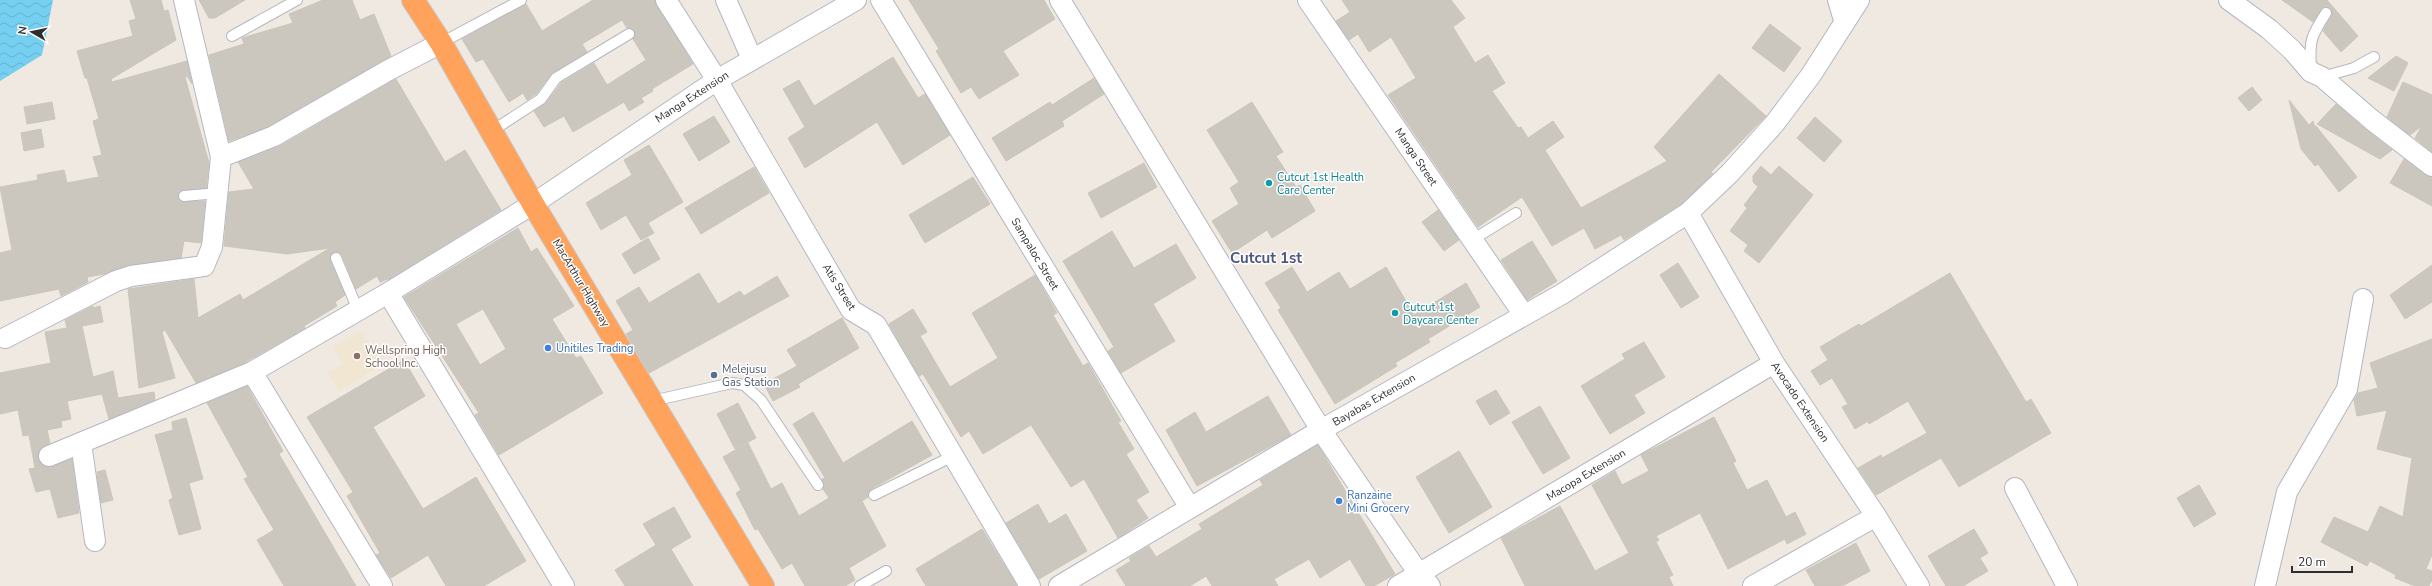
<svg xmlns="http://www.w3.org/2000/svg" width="2432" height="586" font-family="'Nunito Sans',sans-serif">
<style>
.education{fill:#f0e6d1}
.water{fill:url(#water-waves)}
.building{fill:#cbc7bf;stroke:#cbc5ba;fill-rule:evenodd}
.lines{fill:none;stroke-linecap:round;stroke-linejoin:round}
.lane-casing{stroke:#b4b7c1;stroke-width:12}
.street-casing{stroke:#b4b7c1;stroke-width:22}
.highway-casing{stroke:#c9c9c9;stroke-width:24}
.lane{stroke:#fff;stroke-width:10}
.street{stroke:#fff;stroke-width:20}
.highway{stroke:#ffa35c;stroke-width:22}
.culture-dot{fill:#0f9aa8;stroke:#fff;stroke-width:1.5}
.shop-dot{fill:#3f7fe0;stroke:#fff;stroke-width:1.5}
.education-dot{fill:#8d6e63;stroke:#fff;stroke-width:1.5}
.service-dot{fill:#5c6f8a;stroke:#fff;stroke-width:1.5}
.labels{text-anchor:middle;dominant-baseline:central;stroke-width:3;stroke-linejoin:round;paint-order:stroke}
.street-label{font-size:11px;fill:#2e2e2e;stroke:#fff}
.culture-label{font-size:11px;fill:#0d838f;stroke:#fff;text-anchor:start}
.shop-label{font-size:11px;fill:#366cbe;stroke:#fff;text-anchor:start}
.education-label{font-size:11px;fill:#785e54;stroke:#fff;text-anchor:start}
.service-label{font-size:11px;fill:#4e5e75;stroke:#fff;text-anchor:start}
.district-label{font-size:15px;font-weight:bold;fill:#4d5680;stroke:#fff}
</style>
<defs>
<pattern id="water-waves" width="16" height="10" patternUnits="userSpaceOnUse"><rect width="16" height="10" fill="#75cff0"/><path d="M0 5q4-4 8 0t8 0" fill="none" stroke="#66b2ce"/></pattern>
</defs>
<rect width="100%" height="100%" fill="#efe9e1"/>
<polygon class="education" points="361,331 382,365 339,391 328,372 343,364 333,348"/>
<polygon class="water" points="0,0 53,0 42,55 0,81"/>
<g class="building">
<polygon points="130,0 161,0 164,11 168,10 176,40 111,79 112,82 187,61 192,84 187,76 185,77 209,163 206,188 183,190 178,196 179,200 184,202 205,201 201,243 184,241 181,258 129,265 104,274 87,277 88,282 61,296 59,289 0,301 0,253 12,250 0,187 38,180 37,175 64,170 67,183 99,177 93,157 102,155 93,121 99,119 87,78 85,78 77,51 133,36 129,21 136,19"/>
<polygon points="199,0 245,0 215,18 209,18"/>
<polygon points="323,0 352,0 360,20 374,14 391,56 269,126 229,141 209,55 244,44 242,38 293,23 289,14"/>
<polygon points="593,0 655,0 693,64 652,89 653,91 641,98 644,102 629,111 624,102 573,132 564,116 544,127 534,111 546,103 561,83 594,63 607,85 646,60 633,39 635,31 627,28 622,20 582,44 587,52 552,73 536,94 527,100 523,93 509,102 483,59 476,62 462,39 526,4 542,31"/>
<polygon points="909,0 1044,0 1055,19 1003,51 1019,75 979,99 971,87 961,93 936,51 939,49"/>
<polygon points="1342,0 1451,0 1465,18 1453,27 1475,63 1488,55 1505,83 1492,91 1518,128 1521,127 1528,138 1553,121 1564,137 1545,150 1581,208 1667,161 1654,147 1719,74 1766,116 1711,172 1713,174 1681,204 1624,240 1621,235 1595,249 1584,228 1552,246 1522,197 1478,227 1388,95 1416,78 1391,37 1369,52 1358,34 1349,40 1336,21 1350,12"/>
<polygon points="2282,0 2327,0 2358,36 2341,52 2323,31 2332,14 2330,8 2323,7 2313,22"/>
<polygon points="1770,24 1801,48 1784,72 1752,48"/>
<polygon points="2396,56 2408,63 2394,91 2368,78"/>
<polygon points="893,57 918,98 925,94 950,135 903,165 877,122 805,168 788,138 805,127 783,89 799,80 814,106"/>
<polygon points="1094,78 1104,94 1062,121 1064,126 1006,161 992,138 1050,102 1052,105"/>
<polygon points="396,79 445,162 465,150 501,210 391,278 380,282 377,276 356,289 342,255 337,252 333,252 330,260 345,295 335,302 337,306 304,326 305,328 242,364 196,383 165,330 162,332 175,378 139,388 128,289 194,279 198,318 240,294 243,300 330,248 287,254 224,246 229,192 254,189 238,162 280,146"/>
<polygon points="2403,82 2432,95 2432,152 2415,138 2422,126 2410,135 2387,117"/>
<polygon points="2252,87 2262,100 2249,111 2238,98"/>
<polygon points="2289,100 2309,125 2313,121 2315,127 2316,126 2357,177 2339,192 2318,164 2315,166 2301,149"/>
<polygon points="52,102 55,119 27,124 24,107"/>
<polygon points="1252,102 1283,152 1276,156 1296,187 1300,185 1315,211 1272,238 1267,230 1232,253 1212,221 1239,204 1230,188 1239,182 1207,130"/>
<polygon points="2336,104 2365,129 2392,150 2380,159 2317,124"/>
<polygon points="714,116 730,142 699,161 683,134"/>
<polygon points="1815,117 1842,141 1824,162 1797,138"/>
<polygon points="41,129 44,147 24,151 21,133"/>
<polygon points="649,145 683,202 648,223 654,233 641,240 626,215 601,230 586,203 632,175 624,160"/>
<polygon points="2404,159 2425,175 2432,177 2432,206 2390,183"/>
<polygon points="1144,163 1157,187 1101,218 1088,193"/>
<polygon points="1761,166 1771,175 1779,166 1813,195 1759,263 1744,251 1748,245 1730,231 1747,208 1744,205 1758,187 1753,182 1753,176"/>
<polygon points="754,167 769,193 701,234 685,208"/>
<polygon points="973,177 990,204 925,243 909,215"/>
<polygon points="1438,210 1459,240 1444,251 1422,222"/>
<path d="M518 228 531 252 537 248 574 306 552 319 576 358 581 356 603 393 499 455 475 415 479 413 404 297ZM483 309 506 349 480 365 456 324Z"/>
<polygon points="1112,231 1134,268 1176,244 1196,278 1153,304 1175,341 1121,373 1108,351 1114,347 1063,261"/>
<polygon points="648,238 660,259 634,274 622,254"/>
<polygon points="1532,241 1557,281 1527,300 1501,260"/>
<polygon points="1678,263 1699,297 1681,308 1660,275"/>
<polygon points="2432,265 2432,302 2405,319 2390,295"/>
<polygon points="1292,267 1307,292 1339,272 1350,289 1386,267 1414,315 1466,283 1480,307 1428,339 1430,342 1395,363 1397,366 1335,404 1278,310 1281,308 1265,283"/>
<polygon points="699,273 718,304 740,291 744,296 777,276 789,296 649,373 626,334 633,330 616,301 639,287 649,303"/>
<polygon points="1950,273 2026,402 2031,399 2051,433 1959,487 1941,458 1876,495 1858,468 1881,455 1882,458 1927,433 1908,401 1869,424 1868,421 1855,429 1842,407 1848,404 1832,378 1820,385 1811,371 1828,360 1820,347 1859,324 1861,326"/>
<polygon points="1035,275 1057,313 1053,315 1083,366 1088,363 1121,421 1118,422 1134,449 1126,454 1149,492 1136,500 1148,518 1118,538 1084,479 1071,487 1031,425 983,454 969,431 961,437 923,374 919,376 889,324 913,309 927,332 920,336 950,387 998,358 972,313"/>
<polygon points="93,306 93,308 100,306 103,322 82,326 93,377 113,371 118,398 154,392 155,400 109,419 102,394 67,401 71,419 61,421 62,427 47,430 50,443 40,449 38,455 42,465 48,467 72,459 79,513 58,518 50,489 36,492 29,469 35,468 29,435 23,436 18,410 0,414 0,373 51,363 45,332 67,328 65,320"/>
<polygon points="842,318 859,348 798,384 800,387 773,401 764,384 797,366 787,350"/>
<polygon points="2432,339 2432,555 2426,569 2432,571 2432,580 2429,586 2415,586 2395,578 2396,575 2370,561 2367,566 2321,542 2334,517 2368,532 2380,506 2403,517 2412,458 2377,449 2387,410 2357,416 2354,400 2358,393 2378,388 2370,363"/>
<polygon points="1644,342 1665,377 1634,395 1645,413 1610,434 1581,386 1625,359 1622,354"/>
<polygon points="404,360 425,396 373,427 423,509 476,477 526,561 484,586 446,586 428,555 391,578 376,555 380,553 347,496 353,492 307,417"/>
<polygon points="247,386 283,451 279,454 356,586 284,586 257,540 274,530 244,479 248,477 207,403"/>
<polygon points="1496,390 1510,413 1490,425 1476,401"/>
<polygon points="1268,396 1291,435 1197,486 1166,430 1195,412 1206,432"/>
<polygon points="738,403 756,438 735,449 717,414"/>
<polygon points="1540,406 1570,458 1543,474 1512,422"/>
<polygon points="813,412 843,463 912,421 932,455 871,489 868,497 862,501 886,546 849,568 855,580 845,586 805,586 792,563 782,569 758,529 755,530 736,493 741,490 723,457 748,443 771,489 782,483 799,516 829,498 823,489 822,479 825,478 793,424"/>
<polygon points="1714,417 1736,461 1733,463 1747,490 1767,480 1786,517 1795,512 1806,534 1787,544 1785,539 1728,569 1700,513 1656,536 1659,540 1656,542 1673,575 1669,577 1673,586 1525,586 1501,538 1560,506 1595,571 1629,553 1592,485 1615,471 1622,485 1649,471 1641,455"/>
<polygon points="186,418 203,479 189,483 201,529 179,535 169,500 173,498 155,435 173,430 172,422"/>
<polygon points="1318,445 1395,574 1374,586 1366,586 1350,559 1320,578 1309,559 1274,579 1278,586 1212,586 1206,576 1190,586 1126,586 1116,570 1131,561 1129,558 1149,546 1156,557 1202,529 1199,524 1263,485 1260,480"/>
<polygon points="1459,451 1492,507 1449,533 1416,477"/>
<polygon points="105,470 113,500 101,503 97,472"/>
<polygon points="2199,485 2216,514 2194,527 2177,498"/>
<polygon points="1038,504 1049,524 1066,514 1087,551 1039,579 1006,523"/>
<polygon points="674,507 691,537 671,549 693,586 625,586 615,570 656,545 643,524"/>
<polygon points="982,529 1017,586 926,586 916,569"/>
<polygon points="1974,529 1988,553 1980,558 1988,571 1963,586 1946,586 1928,556"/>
<polygon points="1856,543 1870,571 1842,586 1815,586 1806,570"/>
</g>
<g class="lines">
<g class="lane-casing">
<g id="lane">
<polyline points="232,36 297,0"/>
<polyline points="441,43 521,0"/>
<path d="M2311 68C2309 41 2311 36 2326 13"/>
<polyline points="2322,77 2354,68 2374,57"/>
<polyline points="492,131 541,99 556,78 629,34"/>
<polyline points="184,196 218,193"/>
<polyline points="1472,240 1516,213"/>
<polyline points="336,258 358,310"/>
<polyline points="652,401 732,383 744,385 761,400 818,485"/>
<polyline points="874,495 953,456"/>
<polyline points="860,586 886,571"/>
</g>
</g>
<g class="street-casing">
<g id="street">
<polyline points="184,0 221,157 274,136 387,71 441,43"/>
<polyline points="666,0 717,80 851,310 876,325 1030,586"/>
<polyline points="726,0 752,59"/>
<polyline points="881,0 1190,508"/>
<polyline points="1060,0 1321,430 1419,574 1430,586"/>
<polyline points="1308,0 1524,315"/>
<polyline points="1838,0 1844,20"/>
<polyline points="2229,0 2269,29 2292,50 2311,72 2322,77 2372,120 2432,166"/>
<polyline points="1688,213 1774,363 1876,516 1919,586"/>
<polyline points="388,293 564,586"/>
<polyline points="5,338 116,281 131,276 204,266 212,247 221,157"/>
<polyline points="252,372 382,586"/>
<polyline points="81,443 95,541"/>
<polyline points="49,456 252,372 388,293 533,204 717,80 856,0"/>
<polyline points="2015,488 2067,586"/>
<polyline points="1059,586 1321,430 1562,294 1688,213 1730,173 1775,123 1811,75 1859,0"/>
<polyline points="1398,586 1774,363"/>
<polyline points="1753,586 1876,516"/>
<polyline points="2265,586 2287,492 2347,389 2363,299"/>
</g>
</g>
<g class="highway-casing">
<polyline id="highway" points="413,0 441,43 533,204 763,586"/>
</g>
<use href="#lane" class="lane"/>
<use href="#street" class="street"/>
<use href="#highway" class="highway"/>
</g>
<g class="culture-dot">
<circle cx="1269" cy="183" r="4"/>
<circle cx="1395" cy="313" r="4"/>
</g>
<g class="shop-dot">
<circle cx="548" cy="348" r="4"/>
<circle cx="1339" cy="501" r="4"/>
</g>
<circle class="education-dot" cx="357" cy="356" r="4"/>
<circle class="service-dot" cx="714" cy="375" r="4"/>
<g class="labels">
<g class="street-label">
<text transform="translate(692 97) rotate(-33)">Manga Extension</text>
<text transform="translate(1416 157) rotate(56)">Manga Street</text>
<text transform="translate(1035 254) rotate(59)">Sampaloc Street</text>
<text transform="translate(581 283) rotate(59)">MacArthur Highway</text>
<text transform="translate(839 287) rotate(58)">Atis Street</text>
<text transform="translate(1374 400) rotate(-30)">Bayabas Extension</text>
<text transform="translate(1800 402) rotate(56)">Avocado Extension</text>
<text transform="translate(1586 475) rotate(-31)">Macopa Extension</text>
</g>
<g class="culture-label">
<text x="1277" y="177">Cutcut 1st Health<tspan x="1277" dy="13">Care Center</tspan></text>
<text x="1403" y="307">Cutcut 1st<tspan x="1403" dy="13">Daycare Center</tspan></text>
</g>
<g class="shop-label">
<text x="556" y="348">Unitiles Trading</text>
<text x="1347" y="495">Ranzaine<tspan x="1347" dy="13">Mini Grocery</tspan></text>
</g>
<g class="education-label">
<text x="365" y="350">Wellspring High<tspan x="365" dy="13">School Inc.</tspan></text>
</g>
<g class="service-label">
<text x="722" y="369">Melejusu<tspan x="722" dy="13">Gas Station</tspan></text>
</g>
<g class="district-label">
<text x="1266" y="258">Cutcut 1st</text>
</g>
</g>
<g transform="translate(32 32) rotate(279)" stroke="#ffffff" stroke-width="3" paint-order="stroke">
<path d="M0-3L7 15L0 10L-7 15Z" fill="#2e2e2e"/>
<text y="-6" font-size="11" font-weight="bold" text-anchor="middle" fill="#2e2e2e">N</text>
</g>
<path d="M2292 566v6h60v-6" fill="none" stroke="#2e2e2e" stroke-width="2"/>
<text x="2298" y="566" font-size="12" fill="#2e2e2e" stroke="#ffffff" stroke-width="3" paint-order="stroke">20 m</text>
</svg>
